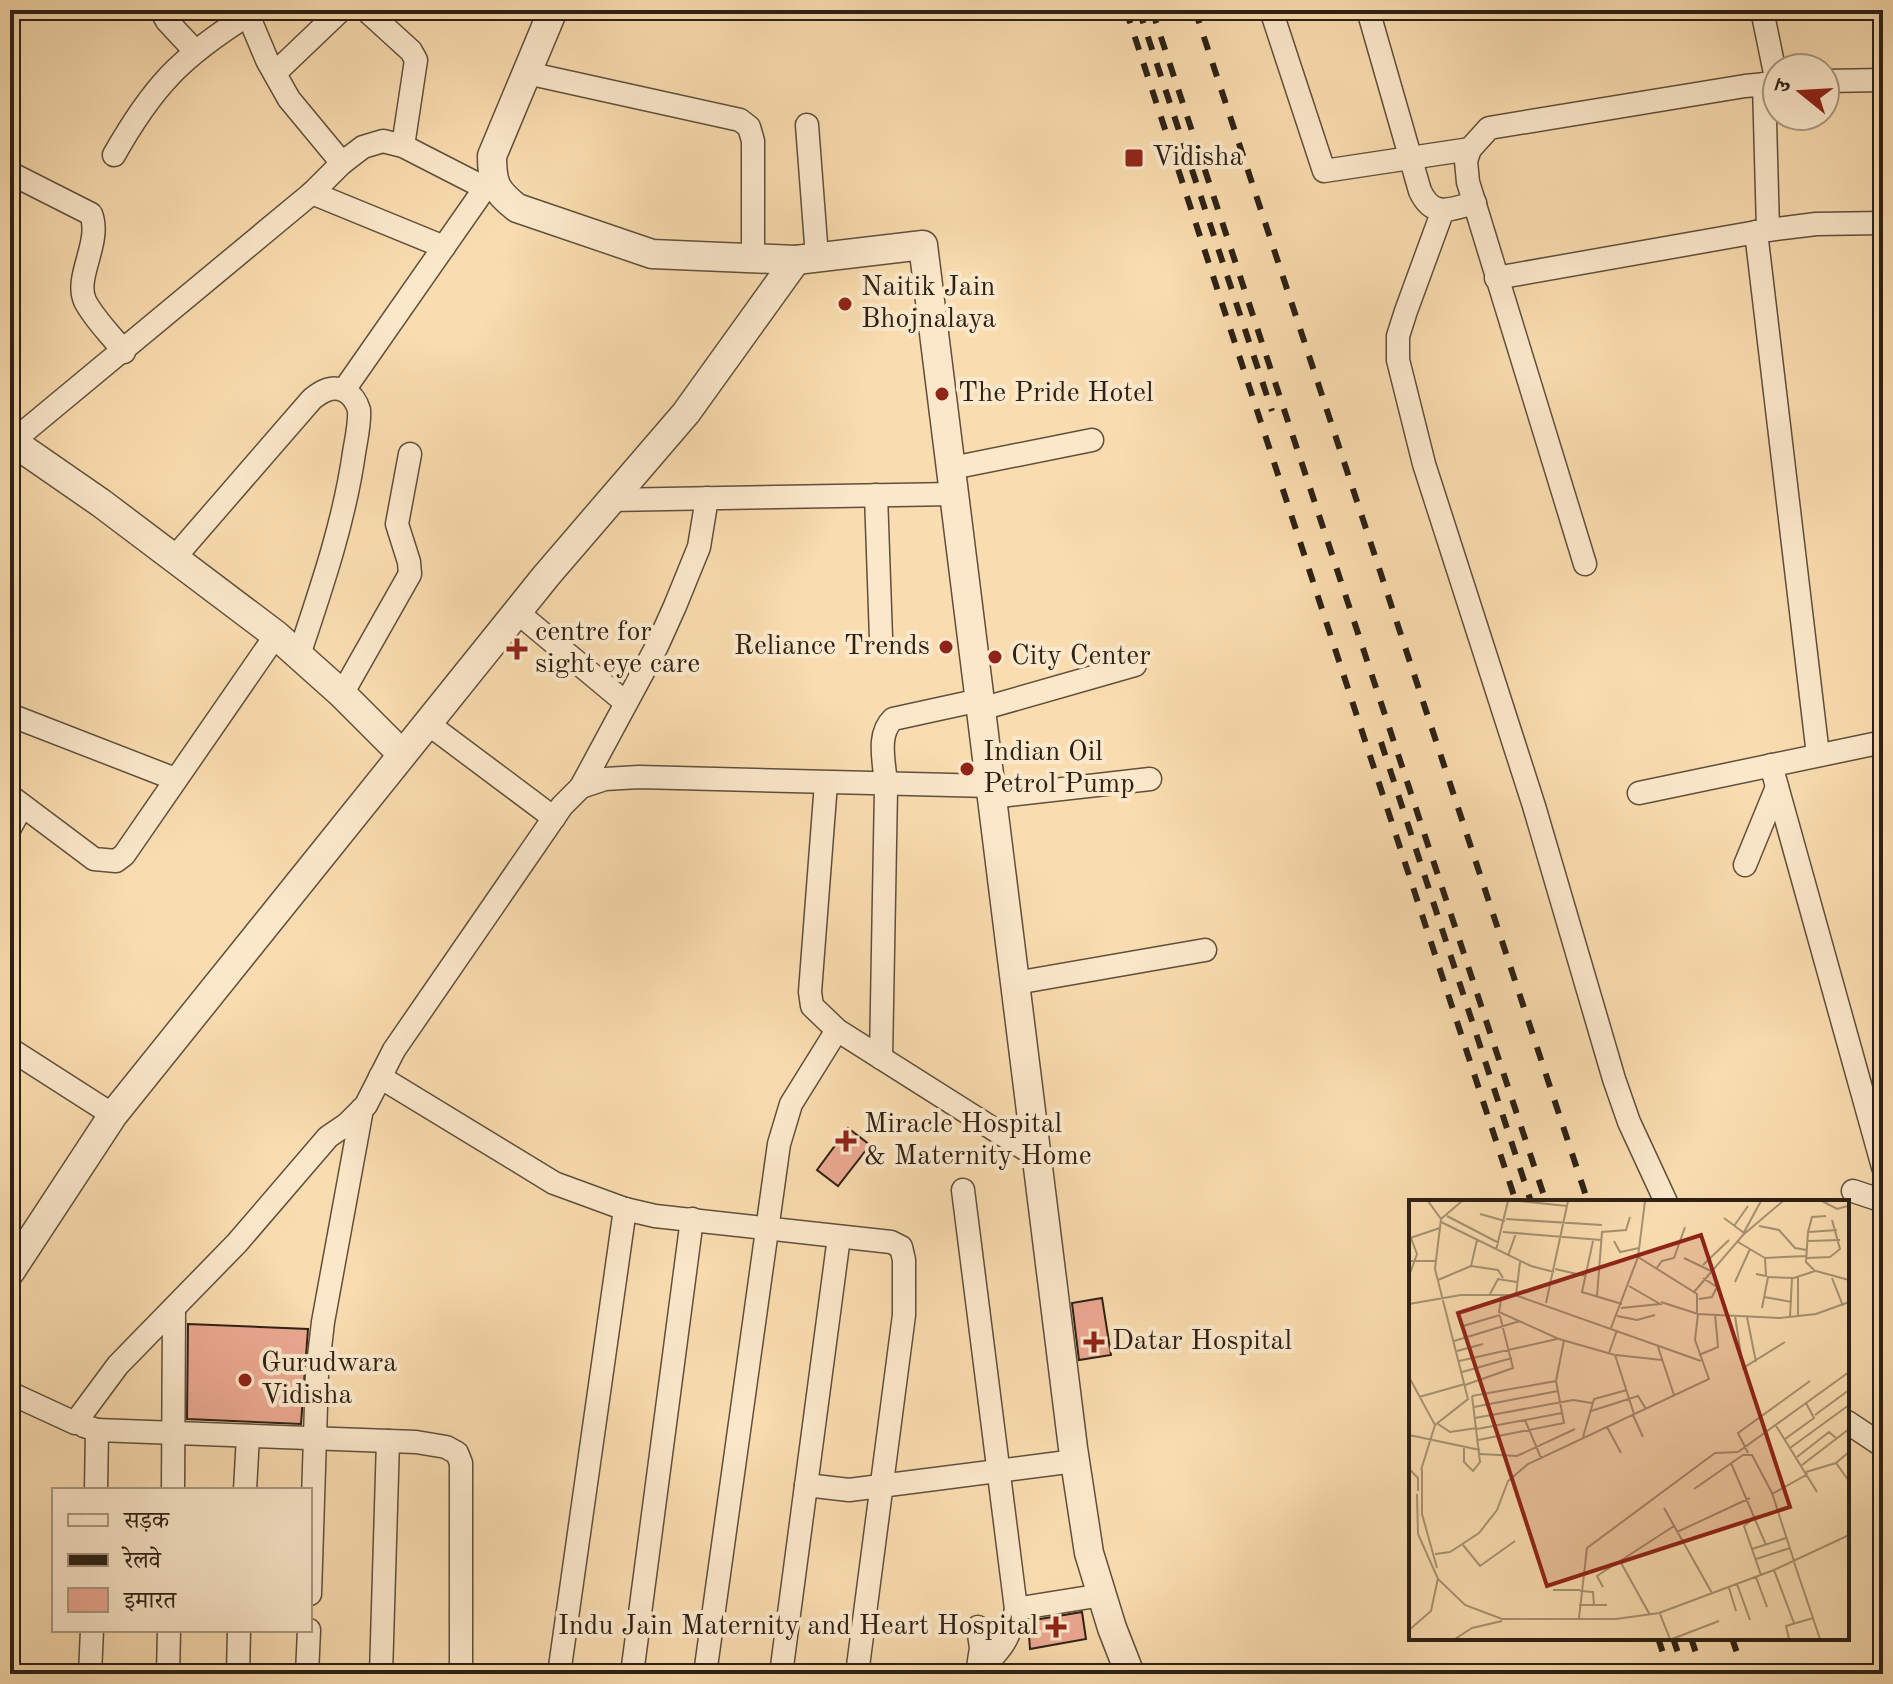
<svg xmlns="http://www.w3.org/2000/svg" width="1893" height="1684" font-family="'Old Standard TT','Noto Serif Devanagari',serif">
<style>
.building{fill:#eca992;stroke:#2d2015;stroke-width:2}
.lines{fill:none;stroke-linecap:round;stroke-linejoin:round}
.minor-casing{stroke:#604f3c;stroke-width:25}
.tertiary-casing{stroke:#604f3c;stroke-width:31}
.minor{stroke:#fbe8cb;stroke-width:22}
.tertiary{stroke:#fbe8cb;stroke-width:28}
.rail{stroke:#2d2015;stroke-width:6;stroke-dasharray:14 14;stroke-linecap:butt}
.poi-dot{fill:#8f2418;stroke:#fbe8cb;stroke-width:3}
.labels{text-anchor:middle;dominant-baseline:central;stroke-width:8;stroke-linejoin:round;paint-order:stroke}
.poi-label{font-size:28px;fill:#2d2015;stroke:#fbe8cb;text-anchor:start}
.inset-road{fill:none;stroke:#a79171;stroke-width:2}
.view{fill:#8f2418;fill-opacity:0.15;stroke:#8f2418;stroke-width:4}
.inset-edge{fill:none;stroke:#2d2015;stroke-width:4}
</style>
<rect width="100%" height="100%" fill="#f9dcaf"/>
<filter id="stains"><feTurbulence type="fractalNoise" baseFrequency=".0025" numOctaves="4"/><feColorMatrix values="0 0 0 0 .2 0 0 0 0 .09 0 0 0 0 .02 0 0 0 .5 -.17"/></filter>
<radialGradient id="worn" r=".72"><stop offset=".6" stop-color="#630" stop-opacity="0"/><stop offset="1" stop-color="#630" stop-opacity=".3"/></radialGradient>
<g class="building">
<polygon points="848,1128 870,1145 838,1186 817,1170"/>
<polygon points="1102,1298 1111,1355 1079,1360 1072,1303"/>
<polygon points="188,1324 308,1329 301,1424 187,1419"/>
<polygon points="1082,1612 1086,1639 1030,1649 1028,1621"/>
</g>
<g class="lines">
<g class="minor-casing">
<g id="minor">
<polyline points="161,10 167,21 195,51"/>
<polyline points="246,10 267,60 289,99 342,163"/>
<polyline points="366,10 411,51 416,60 403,146"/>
<polyline points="1271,10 1324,171 1470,149"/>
<path d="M1368 10 1420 191C1433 219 1450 209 1475 203"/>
<polyline points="275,73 341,10"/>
<polyline points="527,73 740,120 749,127 753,141 753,260"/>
<polyline points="1825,81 1883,80"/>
<polyline points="1764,84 1768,230"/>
<polyline points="807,125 817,257"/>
<path d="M114 155C153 86 181 57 248 15"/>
<path d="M10 173 91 214C102 242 74 277 85 301 94 319 112 336 124 352"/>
<polyline points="312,193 444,247"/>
<polyline points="1443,210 1406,311 1398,336 1398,360 1424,464 1534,806 1614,1079 1629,1122 1666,1202"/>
<polyline points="1756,232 1818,755"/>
<polyline points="1496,278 1768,230 1816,224 1883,223"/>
<polyline points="344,390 492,178"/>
<polyline points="13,441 312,193 342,163 363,147 383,141 403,146 485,188"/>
<polyline points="952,468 1092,440"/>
<polyline points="876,495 881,638"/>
<polyline points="610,500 954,494"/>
<path d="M175 557 312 399C322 391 332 385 345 391 352 395 357 403 359 410 360 424 356 440 354 453 344 523 321 589 299 655"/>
<polyline points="1585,564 1468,182 1466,161 1470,149 1489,128 1745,86 1777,83 1762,10"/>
<polyline points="517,612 626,703"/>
<polyline points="342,694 410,574 409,562 397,524 410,454"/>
<polyline points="981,709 1135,665"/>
<polyline points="10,715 175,779"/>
<polyline points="427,723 554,818"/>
<polyline points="1771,765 1883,1167"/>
<polyline points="826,783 810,992 812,1006 837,1030 1036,1156"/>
<polyline points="581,787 657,646 675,606 699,547 707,498"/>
<polyline points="1639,793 1883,742"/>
<polyline points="10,796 94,859 116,861 124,855 276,635"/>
<polyline points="992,797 1150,779"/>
<polyline points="10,828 22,806"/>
<polyline points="1745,865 1777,787"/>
<polyline points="1016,983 1205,950"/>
<polyline points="10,1049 113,1115"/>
<path d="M881 1058C883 968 885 878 886 789 886 766 875 736 893 719L980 700"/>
<polyline points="380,1077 554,1183 625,1209 655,1216 891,1242 901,1247 904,1260 904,1315 857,1674"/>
<path d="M963 1190 1016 1609C1010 1641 999 1651 977 1674"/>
<polyline points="1853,1191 1883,1201"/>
<polyline points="10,1393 75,1423 118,1365 237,1243 328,1137 347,1124 366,1105 394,1050 562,806 581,787 605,779 639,777 990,786"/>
<polyline points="1847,1422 1883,1446"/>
<polyline points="84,1426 97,1430 96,1490"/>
<polyline points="97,1430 416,1442 446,1447 457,1453 461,1463 461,1674"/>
<polyline points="806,1485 849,1490 1075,1461"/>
<polyline points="173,1490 174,1310"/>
<polyline points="245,1490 248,1436"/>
<polyline points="310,1594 317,1374 323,1322 362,1109"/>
<polyline points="1016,1609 1102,1595"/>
<polyline points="90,1674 92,1630"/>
<polyline points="168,1674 169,1630"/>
<polyline points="238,1674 239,1630"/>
<polyline points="307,1674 309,1630"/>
<polyline points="381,1674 388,1441"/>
<polyline points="559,1674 625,1209"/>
<polyline points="632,1674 692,1219"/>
<polyline points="705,1674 779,1144 791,1104 837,1030"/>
<polyline points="781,1674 839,1237"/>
<polyline points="977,1674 981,1648 978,1627"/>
</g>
</g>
<g class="tertiary-casing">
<g id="tertiary">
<path d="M553 10 492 156C492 183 495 191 517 208L652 254 796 260 923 245 1073 1448 1089 1553 1112 1628 1130 1674"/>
<polyline points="10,440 101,503 276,635 342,694 401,753"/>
<polyline points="10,1272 113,1115 546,576 686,413 796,260"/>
</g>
</g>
<use href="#minor" class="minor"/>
<use href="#tertiary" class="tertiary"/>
<g class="rail">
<polyline points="1126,10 1516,1202"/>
<polyline points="1139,10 1272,411"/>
<polyline points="1152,10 1546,1202"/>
<polyline points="1195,10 1588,1202"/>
<polyline points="1381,742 1531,1202"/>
<polyline points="1658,1638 1670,1674"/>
<polyline points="1673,1638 1685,1674"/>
<polyline points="1691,1638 1703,1674"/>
<polyline points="1732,1638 1744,1674"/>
</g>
</g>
<g class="poi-dot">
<rect x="1124" y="148" width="20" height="20" rx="4"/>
<circle cx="845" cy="304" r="8"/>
<circle cx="942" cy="394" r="8"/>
<circle cx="946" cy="647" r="8"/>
<path d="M513 637h8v8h8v8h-8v8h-8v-8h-8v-8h8z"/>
<circle cx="995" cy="657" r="8"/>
<circle cx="967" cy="769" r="8"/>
<path d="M842 1129h8v8h8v8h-8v8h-8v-8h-8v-8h8z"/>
<path d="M1090 1330h8v8h8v8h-8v8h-8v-8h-8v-8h8z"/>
<circle cx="245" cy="1380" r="8"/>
<path d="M1052 1615h8v8h8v8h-8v8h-8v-8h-8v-8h8z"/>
</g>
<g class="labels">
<g class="poi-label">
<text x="1152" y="158">Vidisha</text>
<text x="861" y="288">Naitik Jain<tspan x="861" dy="32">Bhojnalaya</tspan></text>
<text x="958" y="394">The Pride Hotel</text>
<text x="535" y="633">centre for<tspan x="535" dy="32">sight eye care</tspan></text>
<text x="930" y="647" text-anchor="end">Reliance Trends</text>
<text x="1011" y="657">City Center</text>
<text x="983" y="753">Indian Oil<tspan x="983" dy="32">Petrol Pump</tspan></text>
<text x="864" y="1125">Miracle Hospital<tspan x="864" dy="32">&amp; Maternity Home</tspan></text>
<text x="1112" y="1342">Datar Hospital</text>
<text x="261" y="1364">Gurudwara<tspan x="261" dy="32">Vidisha</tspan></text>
<text x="1038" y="1627" text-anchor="end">Indu Jain Maternity and Heart Hospital</text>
</g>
</g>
<g transform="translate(1409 1200)">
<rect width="440" height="440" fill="#f9dcaf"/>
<path class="inset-road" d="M19 1 32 19 53 1M111 1 158 6M413 1 428 9 439 6M71 14 96 21M38 16 90 43M315 18 335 33M97 19 193 25M32 22 122 66 145 72M325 26 339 6M350 26 370 30 386 48 398 50M94 32 192 40M400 32 428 30M334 34 352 1M1 38 31 28M184 41 173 92 213 104M205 41 211 52 230 48M399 41 431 40M329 42 356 58 357 76 347 74M87 50 99 1M99 56 107 33M229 57 288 94V113M275 58 302 71M356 58 397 56M398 58 421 57 431 49 423 20M0 61H27M294 65 320 40M62 66 89 70 94 78M146 69 177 76M247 69 253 61 265 58 276 27M407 71 440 80M0 76 8 54 2 38M389 77V116M423 78 434 106M29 80 62 66 68 40M326 82 341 49M285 92 334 35 374 1M81 94 89 79 108 82M93 94 90 112 150 139 206 155 225 214M107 95 111 62M188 96 193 32 217 30 221 17M355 97 383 102M290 99 303 97 308 87 294 78M252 102 289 114M137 103 159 1M0 104 52 95H106L292 161M212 108 251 104 220 86M353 108 359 77 385 78 406 71 397 62 399 32 403 17 417 16M208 116 228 120 246 115M326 116 334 168 376 142M338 117 347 162M381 117 383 78M54 126 91 115M202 128 229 57 236 1M45 141 111 121M249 147 265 195M48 151 74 144M200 153 208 130M207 155 253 160M290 155 309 147 306 114M50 161 148 139M53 172 103 158M0 177 26 225 12 270M56 185 104 168 91 116M63 196 147 181M10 197 56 184M65 207 149 191M182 211 229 196 237 209M224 215 234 237M406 215 440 190M66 218 164 200 183 203M116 220 132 258M29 224 41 232 68 228M366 224 408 292M26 225 59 199 26 69 32 19M198 227 212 253M68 229 153 213M0 235 71 250M174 237 185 199 218 190M376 239 405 218 397 203M69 240 155 223 147 181 155 140M55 246V262L64 271 71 262 63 196M381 248 440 205M329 252 440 172M440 252 427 263 440 281M339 253 329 233 401 181M71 254 108 256 166 229M388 257 420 232 428 239M322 263 357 345M393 265 440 229M0 269 9 278V291M13 269V314L28 368M397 272 427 263M285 289 334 255H343L363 293 385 361M8 294 9 334 29 379 56 405 93 419H207L250 413 365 370 440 335M363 294 399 274M255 308 303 393M348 316 335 326 352 375M268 332 341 298M54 345 71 366 106 341M343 349 377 338M26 354 41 352 70 333 88 310 99 281 119 264 300 179 286 140 289 114 371 118 407 114 440 102M347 359 381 348M211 361 241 415M385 362 411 439M365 370 385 423M347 377 358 407M328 384 341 420M194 387 188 376 265 326M320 388 327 411M144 390H171M171 391 184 392 185 405M170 405H198M251 414 261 439M170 418 178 348 306 253 329 252M0 430 22 411 29 378M46 439 63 428 93 421M263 439 310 421M380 439 377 426 404 418"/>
<path class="view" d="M292 35 381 307 138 386 49 113Z"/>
<rect width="440" height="440" class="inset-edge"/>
</g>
<rect width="1893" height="1684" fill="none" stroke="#f9dcaf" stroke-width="40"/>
<rect x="12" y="12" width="1869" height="1660" fill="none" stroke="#2d2015" stroke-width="4"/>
<rect x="20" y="20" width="1853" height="1644" fill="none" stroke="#2d2015" stroke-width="2"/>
<rect x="52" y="1488" width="260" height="144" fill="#fbe8cb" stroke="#a99882" stroke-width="2"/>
<rect x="68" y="1514" width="40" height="12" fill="#fbe8cb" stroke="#a99882" stroke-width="2"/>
<text x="124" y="1528" font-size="24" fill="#2d2015">सड़क</text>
<rect x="68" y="1554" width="40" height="12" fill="#2d2015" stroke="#a99882" stroke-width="2"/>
<text x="124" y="1568" font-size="24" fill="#2d2015">रेलवे</text>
<rect x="68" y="1588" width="40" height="24" fill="#eca992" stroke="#a99882" stroke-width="2"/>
<text x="124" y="1608" font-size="24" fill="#2d2015">इमारत</text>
<g transform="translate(1801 92) rotate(288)"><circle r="38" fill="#fbe8cb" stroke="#a99882" stroke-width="2"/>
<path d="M0-6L14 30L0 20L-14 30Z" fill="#8f2418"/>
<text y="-12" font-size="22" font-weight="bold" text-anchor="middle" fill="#2d2015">उ</text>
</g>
<rect width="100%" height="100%" filter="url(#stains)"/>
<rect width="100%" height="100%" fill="url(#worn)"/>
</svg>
